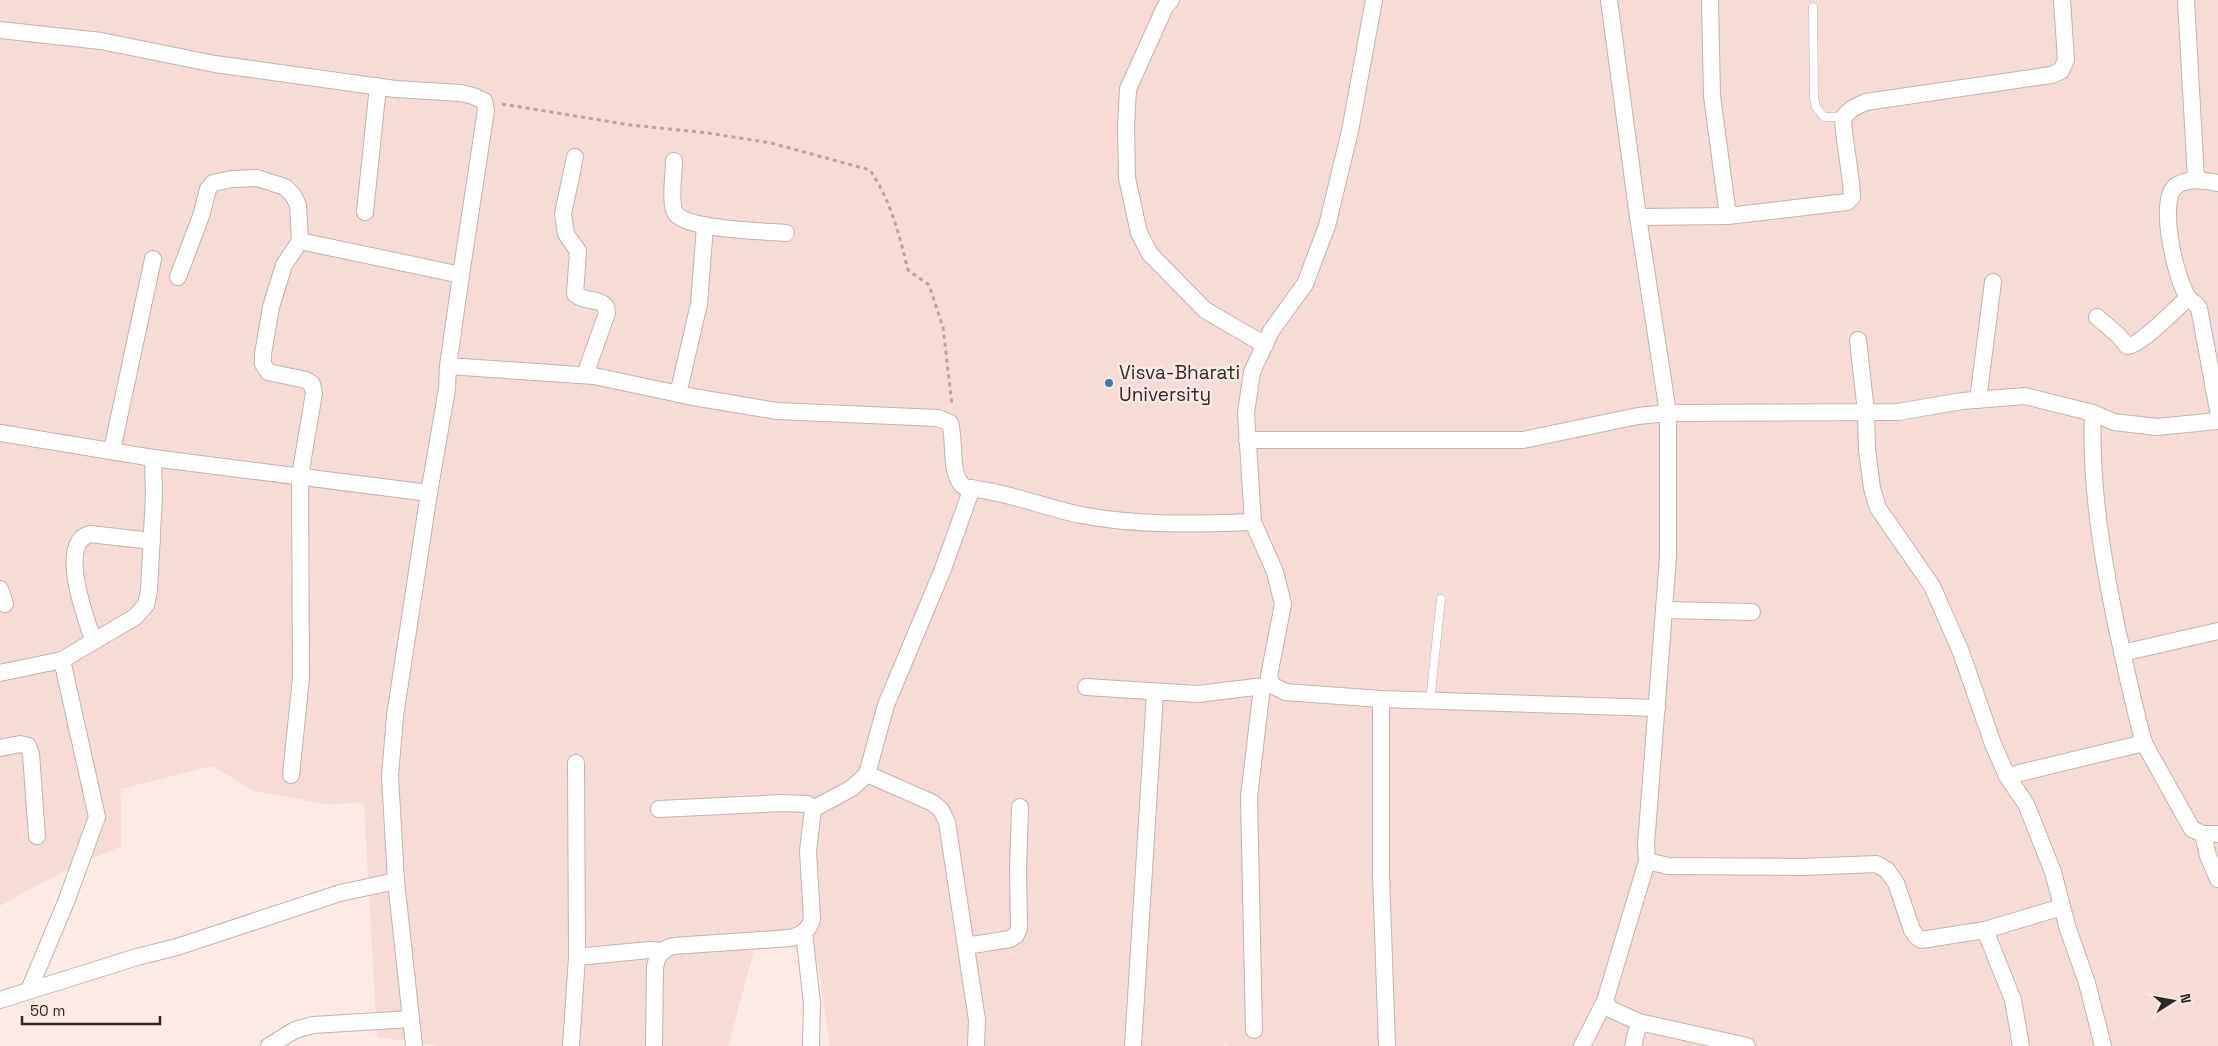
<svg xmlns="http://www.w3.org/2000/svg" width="2218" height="1046" font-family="'Space Grotesk',sans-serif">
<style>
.built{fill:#f7dcd5}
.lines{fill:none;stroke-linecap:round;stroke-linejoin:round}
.service-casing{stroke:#c3b1ac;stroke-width:9}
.minor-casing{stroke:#c3b1ac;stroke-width:18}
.path{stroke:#b3a4a0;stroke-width:3;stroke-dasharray:4 4;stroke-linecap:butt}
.service{stroke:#fff;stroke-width:8}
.minor{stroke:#fff;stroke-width:16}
.poi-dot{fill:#357db2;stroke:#fdeae5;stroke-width:2}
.labels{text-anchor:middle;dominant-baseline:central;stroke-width:5;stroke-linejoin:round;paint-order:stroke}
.poi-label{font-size:19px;fill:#2f2827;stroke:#fdeae5;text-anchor:start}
</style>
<rect width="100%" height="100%" fill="#fdeae5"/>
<polygon class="built" points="0,0 2218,0 2218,1046 1229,1046 1225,1042 1224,1046 830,1046 818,965 786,944 754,951 728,1046 442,1046 377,1037 364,803 326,804 254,791 212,766 121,789 121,846 58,874 0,906"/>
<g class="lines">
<g class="service-casing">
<g id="service">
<polyline points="1813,7 1814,98 1816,107 1824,117 1843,117"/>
<polyline points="1430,701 1441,599"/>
</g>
</g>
<g class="minor-casing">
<g id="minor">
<polyline points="1171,0 1165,7 1128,89 1126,126 1127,178 1139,233 1150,254 1205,310 1265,345"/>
<polyline points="1609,0 1638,217 1668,413 1898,412 1962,401 2025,396 2093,413 2114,422 2157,427 2218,421"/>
<polyline points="1710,0 1712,96 1728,216"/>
<polyline points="2186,0 2196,179"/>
<polyline points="0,30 101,41 215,64 395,89 461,93 473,96 484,101 486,110 461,275 448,366 447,389 429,493 395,716 390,776 396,881 414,1046"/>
<path d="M575 157 563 214 566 234 578 251 575 294C585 303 599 297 606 307L607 313 585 375"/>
<path d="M674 161C674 173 669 205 676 214 690 230 763 231 786 233"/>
<path d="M2218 183C2205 181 2188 177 2176 186 2157 200 2176 281 2188 297 2191 302 2196 303 2199 308L2218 410"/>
<polyline points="365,212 378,86"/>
<path d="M1638 217 1728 216 1847 202 1852 197C1851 170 1844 144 1843 117L1853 108 1866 102 2051 75 2061 71 2066 60 2062 0"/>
<polyline points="300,241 461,275"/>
<polyline points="178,277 201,216 208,189 213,183 232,179 257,178 285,187 293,195 298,205 300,241 284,265 271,307 263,354 263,364 268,372 306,380 312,384 314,393 300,476 301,678 291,775"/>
<path d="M2097 317 2119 336 2127 346C2139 347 2176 308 2188 298"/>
<polyline points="1858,340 1866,412 1867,450 1872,488 1878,508 1932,586 1961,652 1993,744 2007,776 2026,804 2053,872 2068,929 2087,983 2103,1046"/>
<path d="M448 366 594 376 693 397 777 411 938 418 950 423C956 442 948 478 966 488 1005 491 1043 507 1081 515 1137 526 1196 524 1253 522L1246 413 1252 372 1271 331 1305 284 1327 226 1350 131 1374 0"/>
<polyline points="678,394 699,304 705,226"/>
<polyline points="1978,400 1993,282"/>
<polyline points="0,433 153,458 429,493"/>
<polyline points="1247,440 1523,440 1638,416 1668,413 1668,557 1646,845 1647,861 1668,866 1803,867 1876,864 1887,870 1896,883 1912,930 1916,936 1921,940 1985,930 2013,1000 2021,1046"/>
<polyline points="112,450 153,259"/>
<polyline points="1253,522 1275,572 1283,604 1269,676 1272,685 1285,692 1381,699 1381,874 1387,1046"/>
<polyline points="0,589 5,604"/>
<polyline points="1665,610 1752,612"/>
<path d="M93 640C86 618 57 543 90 534L152 541"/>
<polyline points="2122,653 2218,631"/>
<polyline points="62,660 135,617 146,605 149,591 154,494 153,458"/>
<polyline points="0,673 62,660 97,817 66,902 29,990"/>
<polyline points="1086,687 1198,694 1272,685"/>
<polyline points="1381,699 1657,708"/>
<polyline points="2144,743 2192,829 2203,834 2218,834"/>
<polyline points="0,748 20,744 28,746 31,754 37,836"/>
<polyline points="867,774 933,803 941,810 947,822 977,1020 976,1046"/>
<path d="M2007 776 2144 743C2133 704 2125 664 2116 624 2102 555 2090 484 2093 413"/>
<polyline points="659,809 783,803 807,804 813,809"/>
<polyline points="2203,834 2208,856 2218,879"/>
<polyline points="1647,861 1605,1001 1610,1009 1639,1022 1747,1046"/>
<polyline points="1985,930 2062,907"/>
<polyline points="804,933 812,1003 811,1046"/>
<polyline points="966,946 1010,939 1016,935 1019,929 1018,870 1020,807"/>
<polyline points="577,957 649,950 663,951"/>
<polyline points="0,1000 137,957 177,947 340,893 396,881"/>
<polyline points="1254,1030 1249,797 1262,687"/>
<polyline points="269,1046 295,1030 313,1025 411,1019"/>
<polyline points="571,1046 577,957 576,763"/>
<path d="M654 1046 655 967 658 956 667 948 673 946 790 938C801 935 809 931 812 919L808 851 813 809 852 788 867 774 886 705 943 569 972 488"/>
<polyline points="1133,1046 1155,693"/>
<polyline points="1582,1046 1605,1001"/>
<polyline points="1633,1046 1639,1022"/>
</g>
</g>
<path class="path" d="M502 104 630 125 708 133 771 143 870 170C891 201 899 234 908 270L929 285 943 327 952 405"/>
<use href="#service" class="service"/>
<use href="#minor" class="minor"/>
</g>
<circle class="poi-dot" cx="1109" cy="383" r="5"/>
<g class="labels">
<g class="poi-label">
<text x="1119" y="372">Visva-Bharati<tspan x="1119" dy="22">University</tspan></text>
</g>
</g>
<g transform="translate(2173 1001) rotate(79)" stroke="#fdeae5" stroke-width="4" paint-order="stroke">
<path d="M0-4L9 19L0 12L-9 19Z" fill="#2f2827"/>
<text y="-8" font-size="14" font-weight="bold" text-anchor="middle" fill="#2f2827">N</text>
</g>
<path d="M22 1016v8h138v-8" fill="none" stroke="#2f2827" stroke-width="2.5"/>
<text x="30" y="1016" font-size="15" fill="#2f2827" stroke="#fdeae5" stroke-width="4" paint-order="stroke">50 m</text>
</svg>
